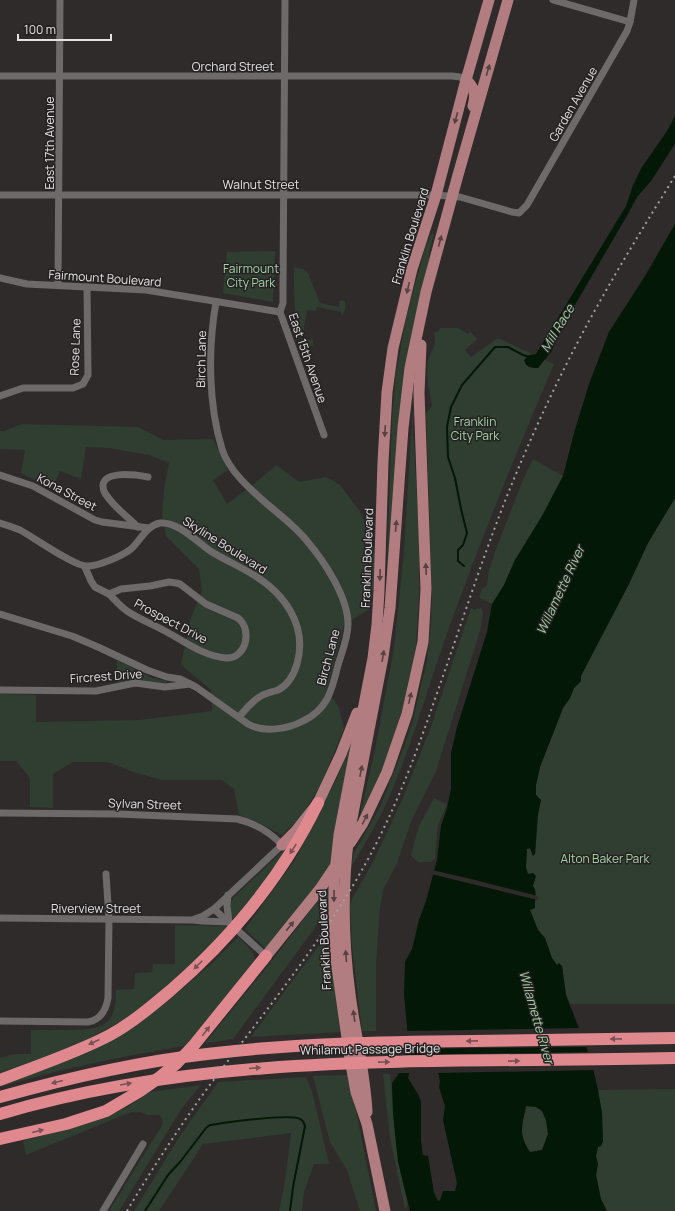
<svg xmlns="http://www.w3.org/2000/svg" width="675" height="1211" font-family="Manrope,sans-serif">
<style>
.green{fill:#2f3e30}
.water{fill:#031806;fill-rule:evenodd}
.pier{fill:#2f2b2b}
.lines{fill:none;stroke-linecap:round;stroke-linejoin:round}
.stream{stroke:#031806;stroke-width:2}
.street{stroke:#6e6a6a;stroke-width:7}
.primary{stroke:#b27d80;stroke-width:11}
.highway{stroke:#df898f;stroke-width:12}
.rail{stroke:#a2a0a0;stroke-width:2;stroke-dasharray:2 4;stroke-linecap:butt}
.oneway{fill:#564143}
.oneway2{fill:#795053}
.labels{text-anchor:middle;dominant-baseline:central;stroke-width:3;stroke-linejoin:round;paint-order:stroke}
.street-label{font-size:12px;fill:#e4e2e2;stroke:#252122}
.park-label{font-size:12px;fill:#a6d4a9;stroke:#252122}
.water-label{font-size:13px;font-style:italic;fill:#a0cea3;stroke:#252122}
</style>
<rect width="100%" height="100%" fill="#2f2b2b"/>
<g class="green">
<polygon points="432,233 434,234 430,249 386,594 392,419 396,374 407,314 425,248"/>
<polygon points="275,251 273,302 223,293 227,252"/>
<path d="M294 267 303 269 308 273 320 303 339 307 340 300 345 301V310L342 316 341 312 317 307 316 311 307 310 302 338 313 340V345L304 347C293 320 294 296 294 267Z"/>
<path d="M440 328H458L468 334 470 331 477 339 465 350 471 357 498 338 554 364C517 451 481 539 449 628 428 686 412 746 387 802 377 824 364 845 352 866L353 855 380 807 402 752 412 724 427 661 431 625 432 594 426 413 432 406C430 392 425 375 428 361 431 349 437 348 434 333L439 331Z"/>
<polygon points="414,388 413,431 419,530 419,593 416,646 403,706 392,745 378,779 358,823 375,750 394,648 404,552"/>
<polygon points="22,424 138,427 163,440 213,439 228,470 213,480 227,504 253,485 276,465 299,482 326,477 340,485 359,510 373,542 375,564 371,608 344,625 327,689 339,708 344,729 320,786 301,817 282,835 256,821 239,815 234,789 222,780 162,780 133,772 108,762 73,762 53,774 53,808 30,807 30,778 16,761 0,761 0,694 36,695 36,722 140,720 212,711 211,690 181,665 190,620 202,591 199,569 166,536 162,514 164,488 169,463 149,455 109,448 86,447 81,479 60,471 52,489 21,473 25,450 0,449 0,431 4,431"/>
<polygon points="533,459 563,476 542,516 515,560 504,585 492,604 479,597 482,589 487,585 489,570 498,544 522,482"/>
<polygon points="675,498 675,1004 570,1004 566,995 562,966 557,966 552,958 545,938 538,930 530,910 535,903 536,890 533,886 533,882 526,868 527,849 529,848 533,855 535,854 538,814 541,800 536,795 536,785 540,767 563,708 570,698 574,688 581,681 581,676 648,543"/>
<polygon points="481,607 483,613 480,631 436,771 412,819 397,863 383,890 380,908 376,965 376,1031 362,1031 352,945 350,903 373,862 403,798 432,724 471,608 476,610 477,608 480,609"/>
<polygon points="117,660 152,678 166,681 166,684 135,680 117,682"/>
<polygon points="350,746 354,748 332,868 266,949 245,929 294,861 338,776"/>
<polygon points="434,798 447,804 438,825 435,858 431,862 418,862 411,855 419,826"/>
<path d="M289 845 247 907 234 920C228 913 230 906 233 898Z"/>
<polygon points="330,885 330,905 314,929 233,1039 205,1043 274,958"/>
<path d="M175 925 222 926 228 927C193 965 153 1004 107 1029 73 1047 36 1060 0 1073V1058L15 1054H31V1030C44 1030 58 1030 71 1030 103 1029 116 1026 116 990L134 989 135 973 152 972 153 964H175Z"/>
<polygon points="331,929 342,1032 251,1037"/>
<path d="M238 937C245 944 254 950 255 960L189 1045C126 1056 62 1068 0 1087V1084L117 1036 147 1018 175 995 209 966Z"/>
<path d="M383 1074H390C394 1103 393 1134 399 1163 401 1177 405 1191 408 1205L405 1209 390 1138Z"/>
<polygon points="349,1075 376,1211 360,1211 347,1170 330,1142 313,1076"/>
<polygon points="306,1077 312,1091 329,1164 314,1164 304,1192 302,1211 279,1211 285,1181 291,1133 203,1144 159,1211 134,1211 178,1139 218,1082"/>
<polygon points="201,1085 182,1108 119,1211 109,1211 161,1127 163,1123 162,1118 159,1115 148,1115 141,1112 131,1112 26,1155 23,1141 79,1126 113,1114 129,1106 150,1092"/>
<polygon points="675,1089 675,1211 607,1211 601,1199 596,1175 598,1164 596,1156 598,1147 603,1140 602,1113 598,1090"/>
<path d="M527 1106 536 1107 542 1111 546 1120 548 1134 542 1150 530 1153C518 1134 522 1126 527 1106Z"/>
</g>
<g class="water">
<path d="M675 116V144L651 181 637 197 628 214 565 322 551 352 538 368C530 368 526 367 524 360L529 355 536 354 626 206 633 185 642 167 667 131Z"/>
<path d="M675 224V498L648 543 629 584 581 676V681L574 688 570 698 563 708 540 767 536 785V795L541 800 538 814 535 854 533 856 530 848 527 849 526 868 528 874 533 873 536 876 533 886C538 894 534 900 535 908L530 910 538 930 545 938 552 958 557 965 559 963 562 966 566 995 591 1059 598 1090 602 1113 603 1141 601 1146 598 1147 596 1156 598 1164 596 1175 601 1199 607 1211H410L398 1162 393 1113 392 1083 398 1075 405 1059 408 1037 404 995 405 962 412 949 419 920 426 901 437 860 441 826 447 808 451 789V753L457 727 487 632 492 604 504 585 515 560 542 516 563 476 574 433 589 384 609 332 645 276ZM412 1062 437 1068 440 1081 439 1087 445 1106 443 1120 457 1183 455 1191H443L440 1200 438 1201 434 1193 428 1156 423 1155 421 1141V1102L419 1096 408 1078ZM526 1106 536 1107 542 1111 546 1120 548 1134 542 1150 530 1152C518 1134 522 1126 526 1106Z"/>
</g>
<g class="pier">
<polygon points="432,870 467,878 538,896 538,900 431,874"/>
<polygon points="581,1028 588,1047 404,1049 406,1031"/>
<polygon points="590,1052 596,1070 436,1073 435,1069 428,1065 414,1064 412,1073 396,1073 404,1055"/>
</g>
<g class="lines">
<g class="stream">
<polyline points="464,566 458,561 458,550 463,545 467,533 461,509 455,478 448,457 447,427 451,407 462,385 495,347 508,347 523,355 529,357"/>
<path d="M145 1211 168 1175 180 1162 206 1128 210 1125C224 1123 291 1113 300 1119 303 1120 304 1123 305 1126L293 1187 290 1211"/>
</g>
<g class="street">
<polyline points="285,0 283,289 283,303 280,312 324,435"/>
<polyline points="553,0 630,22"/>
<polyline points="0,76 452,76 460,77 466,80"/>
<polyline points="0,195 436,195 460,197 512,212 519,213 527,205 627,31 630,22 634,0"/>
<polyline points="0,278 27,284 146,290 280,312"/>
<polyline points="58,285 60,0"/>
<polyline points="0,396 23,388 73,388 83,384 88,375 87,287"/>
<polyline points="0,475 33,486 95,520 102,522 149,528"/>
<path d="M0 523C7 525 13 527 20 530 33 537 74 566 86 566 97 567 122 556 131 549 140 541 147 525 160 523 178 521 198 543 212 552 225 560 239 566 252 574 284 593 308 625 297 664 294 674 288 685 278 690 272 692 266 693 261 696 252 701 246 709 239 717"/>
<path d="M138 527C128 517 115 508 107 496 104 493 103 489 103 485 105 470 137 475 148 477"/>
<path d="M85 567 91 581 95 587 109 594 121 589 150 586 169 582 176 583 180 584 206 604 238 618C253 630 246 659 226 658 203 656 184 641 165 631 152 624 139 619 127 611 120 606 115 600 109 594"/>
<path d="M0 614 72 636 98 647 147 670 167 677 180 679 196 687 248 724C264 733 288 729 303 721 328 709 332 690 338 665 342 652 348 638 348 624 348 597 324 561 307 541 296 527 281 516 267 504 250 489 229 471 222 449 208 403 208 348 216 302"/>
<polyline points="0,690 96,691 135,683 165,687 190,684"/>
<path d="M0 813 118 814 237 819C254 823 270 832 282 845L214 909 203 916 192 920 0 918"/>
<polyline points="228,895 227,906 229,922"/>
<polyline points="214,909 266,956"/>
<path d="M194 920C205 922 217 921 229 922"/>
<path d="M0 1021 88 1022C100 1020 106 1010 108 998L109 919 106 874"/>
<polyline points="103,1211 143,1144"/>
</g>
<g class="primary">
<path d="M466 80C475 87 476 95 473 106"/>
<polyline points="350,843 363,823 387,772 407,714 423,642 426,589 419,393 421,345"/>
<polyline points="282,845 296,831 318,803 341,754 357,713"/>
<polyline points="266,956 320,889 334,868"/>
<path d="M367 1112C365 1072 355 1033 350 994 343 941 342 887 349 834L383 657 390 608 403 428 410 368 426 292 458 175 508 0"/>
<polyline points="385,1211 367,1124 356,1092 350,1059 336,960 334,915 334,881 339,835 373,658 377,625 379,591 383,462 387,392 393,348 412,269 436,195 466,80 489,0"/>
</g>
<g class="highway">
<path d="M0 1080C36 1066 76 1053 110 1035 132 1023 152 1006 171 990 231 938 283 875 318 803"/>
<path d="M0 1097C68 1078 137 1062 207 1054 296 1043 384 1042 473 1041 541 1040 608 1039 675 1038"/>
<path d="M0 1114C219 1049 449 1064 675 1058"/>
<polyline points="0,1139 66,1124 106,1111 140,1091 160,1077 177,1063 194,1045 266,956"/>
</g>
<path class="rail" d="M127 1211C150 1172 175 1134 201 1097 264 1011 334 930 381 834 403 789 420 743 436 696 459 631 480 565 505 501 532 433 563 367 599 303 623 260 649 218 675 176"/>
</g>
<defs><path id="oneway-solid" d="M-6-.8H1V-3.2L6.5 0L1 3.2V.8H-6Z"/></defs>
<g class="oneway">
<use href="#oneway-solid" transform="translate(488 70) rotate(-74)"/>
<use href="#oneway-solid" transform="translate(456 118) rotate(105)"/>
<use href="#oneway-solid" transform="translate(440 241) rotate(-75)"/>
<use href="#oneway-solid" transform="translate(408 288) rotate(103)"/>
<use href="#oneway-solid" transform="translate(385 431) rotate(93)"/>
<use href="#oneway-solid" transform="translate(396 526) rotate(-85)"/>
<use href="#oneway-solid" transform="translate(426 569) rotate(-92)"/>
<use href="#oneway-solid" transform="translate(380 575) rotate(92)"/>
<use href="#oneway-solid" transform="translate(383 656) rotate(-81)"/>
<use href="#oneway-solid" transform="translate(410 698) rotate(-77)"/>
<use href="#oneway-solid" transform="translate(361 771) rotate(-79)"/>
<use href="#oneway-solid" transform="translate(365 819) rotate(-63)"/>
<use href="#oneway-solid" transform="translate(334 896) rotate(91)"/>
<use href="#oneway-solid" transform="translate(290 926) rotate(-51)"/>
<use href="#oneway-solid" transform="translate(346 956) rotate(-94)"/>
<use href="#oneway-solid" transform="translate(354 1016) rotate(-98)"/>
</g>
<g class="oneway2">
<use href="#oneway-solid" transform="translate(293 849) rotate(123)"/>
<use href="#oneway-solid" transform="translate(198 965) rotate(135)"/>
<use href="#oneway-solid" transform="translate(206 1031) rotate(-51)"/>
<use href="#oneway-solid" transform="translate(616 1039) rotate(179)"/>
<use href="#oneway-solid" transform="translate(472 1041) rotate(179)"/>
<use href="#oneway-solid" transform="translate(94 1042) rotate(156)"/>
<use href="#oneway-solid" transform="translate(514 1061) rotate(-1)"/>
<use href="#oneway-solid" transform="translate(384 1062) rotate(-1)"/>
<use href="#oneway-solid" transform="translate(255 1068) rotate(-5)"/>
<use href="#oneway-solid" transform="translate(57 1082) rotate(166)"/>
<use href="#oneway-solid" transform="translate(126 1084) rotate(-10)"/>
<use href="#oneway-solid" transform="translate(38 1131) rotate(-14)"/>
</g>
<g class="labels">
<g class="street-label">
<text x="233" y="66">Orchard Street</text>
<text transform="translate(573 104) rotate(-60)">Garden Avenue</text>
<text transform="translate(49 143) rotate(-90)">East 17th Avenue</text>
<text x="261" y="184">Walnut Street</text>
<text transform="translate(410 236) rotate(-73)">Franklin Boulevard</text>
<text transform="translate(105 278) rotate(4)">Fairmount Boulevard</text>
<text transform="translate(75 347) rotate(-88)">Rose Lane</text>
<text transform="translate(308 358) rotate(71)">East 15th Avenue</text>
<text transform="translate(201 359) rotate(-89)">Birch Lane</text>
<text transform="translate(67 492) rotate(28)">Kona Street</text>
<text transform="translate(225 545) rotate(32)">Skyline Boulevard</text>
<text transform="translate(367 558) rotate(-88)">Franklin Boulevard</text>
<text transform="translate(171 621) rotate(28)">Prospect Drive</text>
<text transform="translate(328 657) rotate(-75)">Birch Lane</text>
<text transform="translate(106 676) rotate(-4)">Fircrest Drive</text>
<text transform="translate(145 804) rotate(2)">Sylvan Street</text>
<text x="96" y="908">Riverview Street</text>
<text transform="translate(324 940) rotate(-93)">Franklin Boulevard</text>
<text transform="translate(370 1049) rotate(-1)">Whilamut Passage Bridge</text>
</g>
<g class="park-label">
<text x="251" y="268">Fairmount<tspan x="251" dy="14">City Park</tspan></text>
<text x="475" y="421">Franklin<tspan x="475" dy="14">City Park</tspan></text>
<text x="605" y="858">Alton Baker Park</text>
</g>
<g class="water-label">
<text transform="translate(557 328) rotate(-59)">Mill Race</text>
<text transform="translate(560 590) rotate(-65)">Willamette River</text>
<text transform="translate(537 1017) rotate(74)">Willamette River</text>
</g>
</g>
<path d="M18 34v6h93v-6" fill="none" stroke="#e4e2e2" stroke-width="2"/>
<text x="24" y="34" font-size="12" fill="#e4e2e2" stroke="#252122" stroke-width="3" paint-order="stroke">100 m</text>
</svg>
